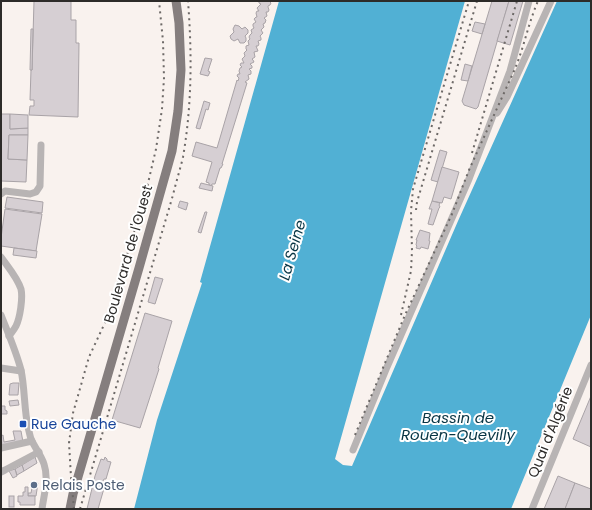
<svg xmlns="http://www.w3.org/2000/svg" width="592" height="510" font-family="Poppins,sans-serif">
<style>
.water{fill:#51b0d4}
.building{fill:#d6cfd3;stroke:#a9a3a7}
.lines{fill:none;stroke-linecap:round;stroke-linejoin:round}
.minor{stroke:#b8b4b4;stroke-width:7}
.major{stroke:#857e7e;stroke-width:9}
.rail{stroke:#6d6967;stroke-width:2;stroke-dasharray:2 4;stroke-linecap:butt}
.transit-dot{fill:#1a4fb4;stroke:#fff;stroke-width:1.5}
.service-dot{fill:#5c6f8a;stroke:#fff;stroke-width:1.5}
.labels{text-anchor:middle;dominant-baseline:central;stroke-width:4;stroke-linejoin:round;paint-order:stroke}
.street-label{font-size:14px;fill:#2d2b29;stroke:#fff}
.transit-label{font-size:14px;fill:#164399;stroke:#fff;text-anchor:start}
.service-label{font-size:14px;fill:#4e5e75;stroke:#fff;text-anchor:start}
.water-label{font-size:15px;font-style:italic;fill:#083544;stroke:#fff}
</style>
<rect width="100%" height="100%" fill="#f9f2ee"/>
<polygon class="water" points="279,1 465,1 335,459 343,465 352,466 458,221 557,1 591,1 591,315 511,509 134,509 157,420 202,283 200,282"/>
<g class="building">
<polygon points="34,1 71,1 71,20 76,20 76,43 79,43 78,117 29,115 30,106 34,106 34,100 30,100 31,70 32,70"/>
<polygon points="259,1 269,1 271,3 270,5 268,6 268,7 269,10 268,12 266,12 267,16 264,18 266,20 265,23 263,24 264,27 261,30 263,33 260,36 261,38 261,40 258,41 259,44 258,46 256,46 258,51 254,52 255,57 252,59 253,60 254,62 250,64 252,66 252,68 249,69 251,71 251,74 248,75 249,79 245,82 247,83 222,164 223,164 221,168 220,168 215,184 212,184 211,186 209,185 209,183 206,182 212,162 192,156 196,142 217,148 237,80 238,81 239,78 237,76 238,74 240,74 239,71 240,68 242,67 240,65 241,63 244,63 242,59 245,56 244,53 247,50 246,49 246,46 249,45 248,41 250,39 249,37 250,35 252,33 251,30 254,28 253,26 253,24 256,22 254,19 256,17 257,17 256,13 257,11 259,11 257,8 261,4 259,3"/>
<polygon points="492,1 509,1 478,107 476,109 464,105 462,101"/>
<polygon points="509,1 523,1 510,45 497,41"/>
<polygon points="475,22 485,24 482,34 472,31"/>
<polygon points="235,25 239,26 242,29 245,27 248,30 248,33 245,36 246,38 246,41 244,43 240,43 238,39 234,41 231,39 230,36 234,32 233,29"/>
<polygon points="31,29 33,29 32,70 30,70"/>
<polygon points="205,58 212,59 208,71 210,72 208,76 200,74"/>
<polygon points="465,64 472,66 468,81 461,80"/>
<polygon points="204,101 210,103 208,110 206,109 200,129 196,128"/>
<polygon points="1,114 10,114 10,129 28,128 28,135 9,135 8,159 27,160 26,182 1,181"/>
<polygon points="10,114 28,115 28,128 10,129"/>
<polygon points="9,135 28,135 27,160 8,159"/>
<polygon points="440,150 447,152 438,182 431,180"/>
<polygon points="442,167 459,172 451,199 444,197 442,203 432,201"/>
<polygon points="201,183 213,186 212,191 199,188"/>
<polygon points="7,197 43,202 42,213 5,208"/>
<polygon points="180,201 188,203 186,210 178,207"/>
<polygon points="432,201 440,203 439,205 440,207 439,208 433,225 428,224 432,209 429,209"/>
<polygon points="5,209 42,214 36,251 1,246 1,238"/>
<polygon points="205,212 207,212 201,233 198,232"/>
<polygon points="420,230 430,233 429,241 430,241 428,249 421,247 420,249 416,248 417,246 416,245 417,240 416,240"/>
<polygon points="14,248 37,251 36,258 13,255"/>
<polygon points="155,277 163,279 155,304 148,302"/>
<polygon points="145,313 172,321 158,368 159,369 140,428 112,420"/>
<polygon points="13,383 19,383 18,395 9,395 10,384"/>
<polygon points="591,396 591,447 573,439"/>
<polygon points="18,400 19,405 10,406 9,401"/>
<polygon points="1,406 5,406 5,410 7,411 7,414 1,414"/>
<polygon points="13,431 21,431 23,442 2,447 1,436 3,435 4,442 15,440"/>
<polygon points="35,457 37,463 24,471 22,465"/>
<polygon points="105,457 107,459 107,461 111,462 106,479 104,479 102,483 105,485 98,509 87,509 95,476 101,459 104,460"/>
<polygon points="22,465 24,471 17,475 15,469"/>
<polygon points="15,469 17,476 13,478 9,471"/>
<polygon points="558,476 575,483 565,509 544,509"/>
<polygon points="33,483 38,483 36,496 28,496 28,493 31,493"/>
<polygon points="575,483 591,489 591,509 565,509"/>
<polygon points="25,487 28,487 28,496 35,496 35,505 20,505 20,502 18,502 18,496 23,496 23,492 25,492"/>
<rect x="9" y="496" width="5" height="11"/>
</g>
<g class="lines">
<g class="minor">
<polyline points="497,113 507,97 551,1"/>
<polyline points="1,194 5,191 30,194 36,192 40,186 41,145"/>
<path d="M1 257C8 267 17 277 21 289 23 298 20 318 16 326 14 330 11 333 9 336"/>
<path d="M1 315C8 333 16 351 21 370 25 389 24 409 28 427 29 431 30 436 31 439 35 448 41 455 44 464 49 479 44 494 42 509"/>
<polyline points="1,368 21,371"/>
<polyline points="1,448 32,441"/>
<polyline points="353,450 387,367 469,179 510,71 529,1"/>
<polyline points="1,472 5,470 39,452"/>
<polyline points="532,509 591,365"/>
</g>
<polyline class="major" points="70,509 73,494 139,268 172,151 178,111 181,70 179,23 176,1"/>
<g class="rail">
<polyline points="472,153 517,1"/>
<polyline points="416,210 417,202 477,1"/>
<polyline points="401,315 411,271 412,251 411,211 413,189 469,1"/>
<path d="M355 435 405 315 452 214 469 170 514 71C524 48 528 24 538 1"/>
<polyline points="74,509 71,477 69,443 73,413 89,357 109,314 145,196 156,149 162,109 164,78 163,41 159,1"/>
<path d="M80 509 173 195C176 182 180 170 183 157 192 105 192 53 188 1"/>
</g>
</g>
<rect class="transit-dot" x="19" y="420" width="8" height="8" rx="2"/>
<circle class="service-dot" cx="34" cy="485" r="4"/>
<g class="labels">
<g class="street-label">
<text transform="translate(128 254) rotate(-74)">Boulevard de l'Ouest</text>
<text transform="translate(550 432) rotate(-68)">Quai d'Algérie</text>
</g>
<g class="transit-label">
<text x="31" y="424">Rue Gauche</text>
</g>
<g class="service-label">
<text x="42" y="485">Relais Poste</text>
</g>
<g class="water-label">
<text transform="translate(292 250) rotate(-74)">La Seine</text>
<text x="458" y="417">Bassin de<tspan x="458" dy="17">Rouen-Quevilly</tspan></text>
</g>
</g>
<rect width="592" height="510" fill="none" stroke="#2d2b29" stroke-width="4"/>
</svg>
